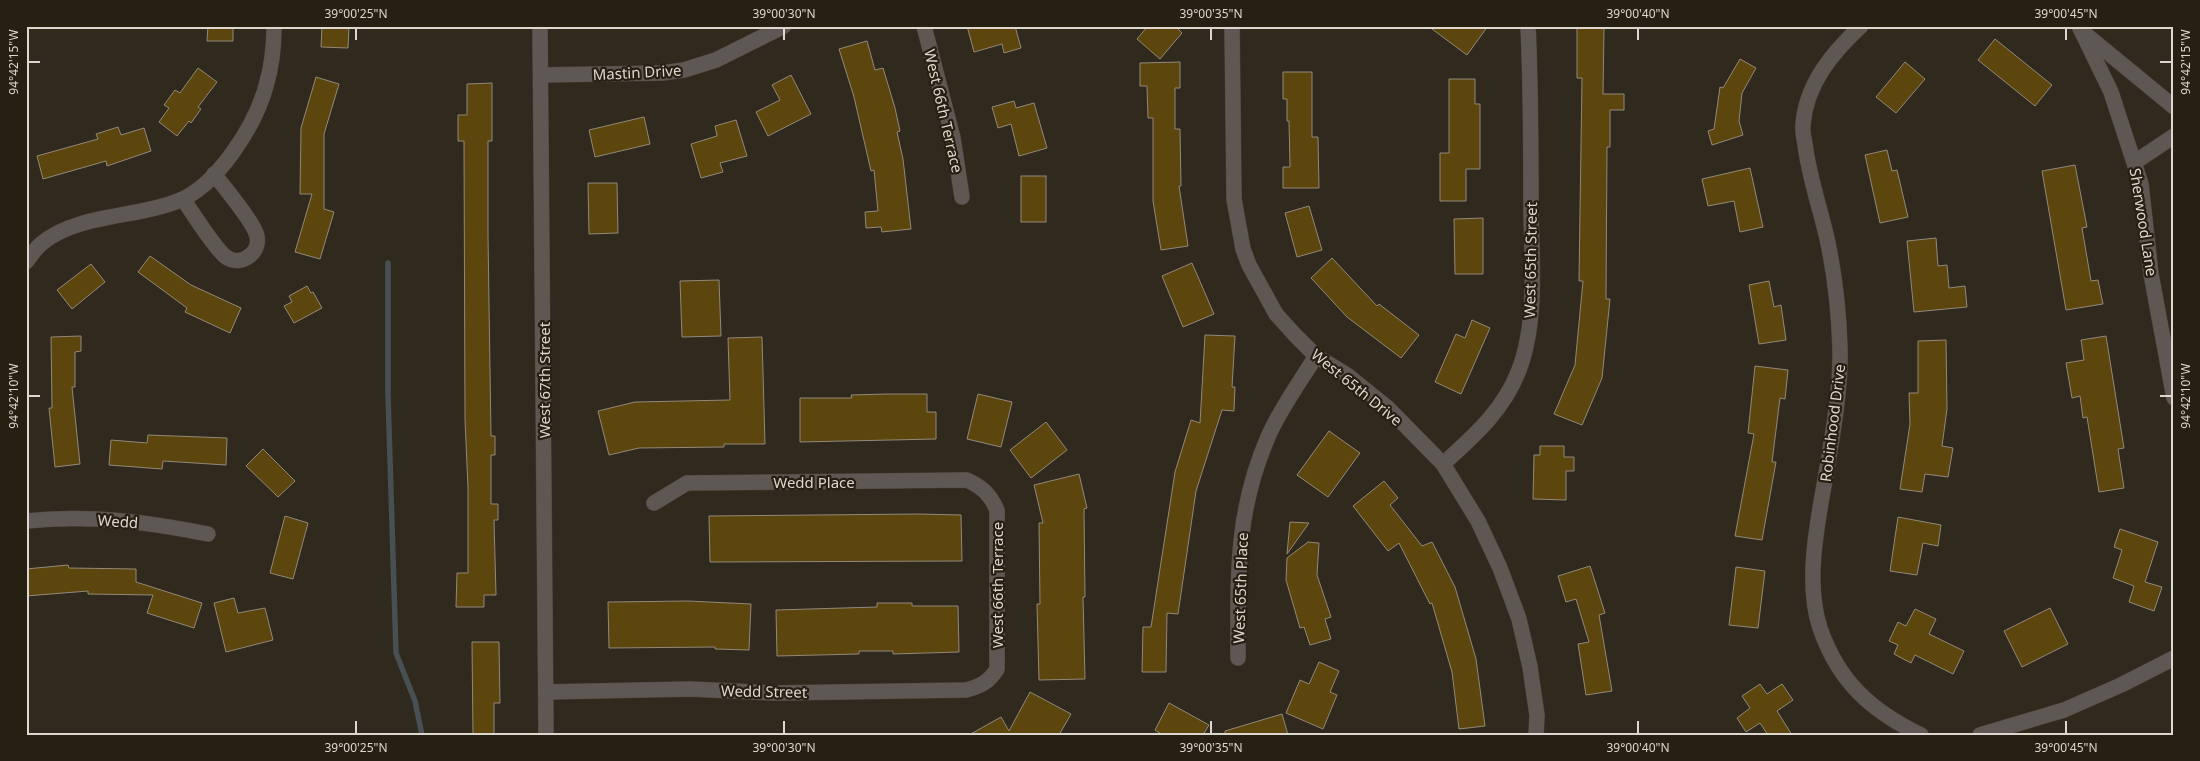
<svg xmlns="http://www.w3.org/2000/svg" width="2200" height="761" font-family="'Noto Sans',sans-serif">
<style>
.lines{fill:none;stroke-linecap:round;stroke-linejoin:round}
.stream{stroke:#485053;stroke-width:5.5}
.building{fill:#5d450e;stroke:#91897a}
.minor-casing{stroke:#4c453a;stroke-width:16}
.minor{stroke:#5e5854;stroke-width:15}
.ticks{fill:none;stroke:#dcd8d0;stroke-width:2}
.labels{text-anchor:middle;dominant-baseline:central;stroke-width:4.5;stroke-linejoin:round;paint-order:stroke}
.street-label{font-size:15px;fill:#dcd8d0;stroke:#262013}
.neatline{fill:none;stroke:#dcd8d0;stroke-width:2}
.ticks-label{font-size:12px;text-anchor:middle;fill:#dcd8d0}
</style>
<rect width="100%" height="100%" fill="#30291d"/>
<g class="lines">
<polyline class="stream" points="388,263 388,395 396,653 415,701 422,735"/>
</g>
<g class="building">
<polygon points="208,26 233,26 233,41 207,41"/>
<polygon points="322,26 349,26 348,48 321,47"/>
<polygon points="967,26 1015,26 1021,48 1004,53 1002,44 974,52"/>
<polygon points="1148,26 1175,26 1182,33 1160,59 1137,39"/>
<polygon points="1428,26 1488,26 1467,55"/>
<polygon points="1577,28 1604,28 1603,94 1624,94 1624,110 1610,110 1610,147 1607,147 1606,299 1610,299 1602,378 1582,425 1554,414 1575,365 1583,281 1579,281 1582,78 1577,78"/>
<polygon points="1995,39 2052,85 2035,106 1978,60"/>
<polygon points="867,41 875,70 883,68 895,108 900,131 897,132 903,159 911,229 882,232 881,227 866,228 865,212 878,211 874,170 871,171 854,97 839,49"/>
<polygon points="1740,59 1756,68 1742,93 1739,121 1743,135 1712,145 1708,131 1714,129 1720,87 1723,88"/>
<polygon points="1180,62 1180,88 1175,88 1175,129 1180,129 1181,186 1179,186 1188,246 1161,250 1153,201 1153,118 1148,118 1147,86 1140,86 1140,63"/>
<polygon points="1905,62 1925,79 1896,113 1876,97"/>
<polygon points="198,68 217,82 198,107 201,109 191,123 189,121 177,136 159,122 169,108 164,105 175,90 180,93"/>
<polygon points="1283,72 1312,72 1312,137 1318,137 1319,188 1283,188 1283,167 1290,167 1289,121 1287,121 1287,99 1283,99"/>
<polygon points="791,75 811,114 768,136 756,112 780,100 772,85"/>
<polygon points="316,77 339,84 324,134 324,209 334,212 320,259 295,252 312,194 300,194 301,128"/>
<polygon points="1449,79 1475,79 1475,104 1480,104 1480,169 1466,169 1466,201 1440,201 1440,153 1449,153"/>
<polygon points="492,83 492,141 488,141 488,236 491,436 495,436 495,455 491,455 491,504 498,504 498,520 494,520 496,595 484,595 484,607 456,607 457,573 468,573 468,488 465,420 464,141 458,141 458,115 467,115 467,84"/>
<polygon points="1014,101 1016,108 1034,103 1047,148 1019,156 1011,124 998,128 992,107"/>
<polygon points="644,117 650,144 595,157 589,130"/>
<polygon points="736,120 747,156 720,163 723,172 701,178 691,144 717,136 715,126"/>
<polygon points="118,127 121,135 144,128 151,151 107,166 106,161 43,179 37,156 98,139 96,134"/>
<polygon points="1887,150 1892,171 1897,170 1908,217 1880,223 1865,155"/>
<polygon points="2075,165 2087,227 2082,228 2091,281 2098,280 2103,304 2066,310 2042,171"/>
<polygon points="1750,168 1763,227 1740,232 1734,201 1708,206 1702,179"/>
<rect x="1021" y="176" width="25" height="46"/>
<polygon points="588,183 617,183 618,233 589,234"/>
<polygon points="1309,206 1322,250 1297,257 1285,213"/>
<polygon points="1483,218 1483,274 1455,274 1454,219"/>
<polygon points="1936,238 1938,266 1947,265 1949,288 1965,286 1967,307 1914,312 1907,241"/>
<polygon points="150,256 191,285 241,308 230,333 185,312 187,308 138,272"/>
<polygon points="1332,258 1377,306 1379,304 1419,335 1401,358 1347,317 1311,278"/>
<polygon points="1192,263 1214,314 1183,327 1162,276"/>
<polygon points="91,264 105,282 72,309 57,290"/>
<polygon points="719,280 721,336 682,337 680,281"/>
<polygon points="1769,281 1774,307 1781,305 1786,340 1759,344 1749,285"/>
<polygon points="307,286 311,293 313,292 322,308 294,323 284,306 292,302 289,296"/>
<polygon points="1472,320 1490,328 1461,394 1435,382 1456,334 1465,338"/>
<polygon points="1205,335 1235,336 1232,387 1235,387 1234,411 1222,410 1196,491 1178,614 1167,613 1166,672 1142,672 1143,627 1151,627 1175,472 1191,420 1200,423"/>
<polygon points="81,336 81,351 75,352 75,387 72,387 80,464 55,467 49,408 52,408 51,337"/>
<polygon points="2106,336 2124,448 2118,449 2124,488 2099,492 2087,417 2083,418 2080,396 2072,398 2066,363 2084,360 2081,340"/>
<polygon points="762,337 765,444 724,444 724,447 639,448 609,455 598,411 635,402 730,400 728,338"/>
<polygon points="1946,340 1947,409 1942,446 1953,448 1948,477 1925,474 1922,492 1900,489 1910,424 1909,393 1918,393 1918,341"/>
<polygon points="1755,366 1788,370 1785,399 1780,398 1772,462 1776,462 1762,540 1735,536 1754,434 1748,433"/>
<polygon points="887,394 927,394 927,412 936,412 936,439 800,442 800,398 852,398 851,395"/>
<polygon points="978,394 1012,402 1001,447 967,439"/>
<polygon points="1046,422 1067,450 1031,478 1010,450"/>
<polygon points="1329,431 1360,453 1328,497 1297,475"/>
<polygon points="148,435 227,438 226,465 163,461 162,469 109,465 111,440 147,443"/>
<polygon points="1540,446 1564,446 1564,457 1574,457 1574,471 1566,471 1566,500 1533,499 1534,455 1540,455"/>
<polygon points="263,449 295,481 278,497 246,466"/>
<polygon points="1079,474 1087,508 1084,509 1085,597 1083,597 1085,679 1039,680 1037,604 1040,604 1039,523 1043,523 1034,485"/>
<polygon points="1384,481 1398,498 1390,505 1422,546 1432,542 1455,587 1476,659 1485,726 1459,729 1452,672 1432,603 1430,604 1399,543 1388,551 1353,506"/>
<polygon points="919,514 961,515 962,561 710,562 709,516"/>
<polygon points="285,516 308,523 293,579 270,573"/>
<polygon points="1898,517 1941,525 1938,546 1923,543 1917,575 1890,571"/>
<polygon points="1290,522 1309,523 1287,554"/>
<polygon points="2120,529 2158,542 2145,582 2162,587 2154,611 2129,602 2134,586 2113,578 2122,550 2114,547"/>
<polygon points="1308,542 1319,543 1317,575 1331,617 1325,619 1331,639 1310,645 1304,627 1300,628 1286,580 1287,558"/>
<polygon points="68,565 69,568 136,569 136,582 202,603 194,628 147,613 153,595 88,594 88,591 26,596 26,569"/>
<polygon points="1590,566 1605,613 1599,615 1612,691 1586,695 1578,644 1589,642 1576,599 1566,602 1558,576"/>
<polygon points="1736,567 1765,571 1758,628 1729,625"/>
<polygon points="234,598 238,613 265,608 273,640 226,652 214,603"/>
<polygon points="688,601 751,604 749,650 715,649 715,647 609,648 608,602"/>
<polygon points="877,603 912,603 912,606 958,606 959,652 893,654 893,651 859,651 859,654 777,656 776,610 877,607"/>
<polygon points="2050,608 2068,644 2022,667 2004,631"/>
<polygon points="1915,609 1936,619 1929,634 1964,651 1953,674 1915,655 1911,663 1894,654 1898,645 1889,641 1898,622 1906,626"/>
<polygon points="472,642 499,642 500,703 494,703 494,735 473,735"/>
<polygon points="1319,662 1339,671 1330,692 1337,695 1323,729 1286,713 1300,680 1309,684"/>
<polygon points="1760,684 1767,694 1782,684 1793,700 1777,711 1792,735 1768,735 1760,723 1746,732 1737,718 1750,708 1742,696"/>
<polygon points="1030,692 1071,714 1059,735 969,735 1001,717 1009,731"/>
<polygon points="1169,703 1209,725 1203,735 1163,735 1155,730"/>
<polygon points="1282,714 1288,735 1225,735 1225,731"/>
</g>
<g class="lines">
<g class="minor-casing">
<g id="minor">
<polyline points="540,26 546,735"/>
<polyline points="924,26 953,138 962,197"/>
<polyline points="1232,26 1234,199 1243,249 1249,265 1276,314 1295,335 1316,356 1347,375 1388,408 1443,464 1478,521 1500,568 1519,619 1530,667 1537,715 1536,735"/>
<path d="M1861 26C1832 53 1806 84 1803 125 1802 131 1804 138 1805 144 1809 178 1821 210 1828 243 1835 277 1839 314 1840 348 1841 392 1832 437 1825 480 1817 525 1805 583 1820 628 1838 681 1871 711 1921 735"/>
<polyline points="2079,26 2111,92 2141,184 2151,274 2174,398"/>
<polyline points="2084,33 2174,107"/>
<polyline points="541,75 662,73 684,70 716,60 784,26"/>
<polyline points="2135,162 2174,136"/>
<path d="M183 199C192 212 215 249 226 257 242 268 263 251 256 233 251 219 225 188 214 174"/>
<path d="M26 262C31 256 35 249 41 244 76 214 136 218 178 201 217 186 255 126 266 86 272 66 274 47 274 26"/>
<path d="M1443 464C1474 436 1504 410 1519 370 1537 323 1532 262 1531 212 1531 150 1531 88 1528 26"/>
<path d="M26 521C88 514 148 522 208 534"/>
<path d="M1238 658C1238 577 1235 513 1268 437 1280 409 1300 382 1316 356"/>
<path d="M546 692 690 689 775 693 966 690C981 686 989 682 997 669V510C990 494 982 487 967 480L687 483 654 503"/>
<polyline points="1980,735 2064,710 2121,685 2174,658"/>
</g>
</g>
<use href="#minor" class="minor"/>
</g>
<path class="ticks" d="M356 28V40M784 28V40M1211 28V40M1638 28V40M2066 28V40M28 62H40M2160 62H2172M28 396H40M2160 396H2172M356 721V734M784 721V734M1211 721V734M1638 721V734M2066 721V734"/>
<g class="labels">
<g class="street-label">
<text transform="translate(637 72) rotate(-3)">Mastin Drive</text>
<text transform="translate(944 111) rotate(77)">West 66th Terrace</text>
<text transform="translate(2144 222) rotate(81)">Sherwood Lane</text>
<text transform="translate(1530 260) rotate(-89)">West 65th Street</text>
<text transform="translate(544 380) rotate(-90)">West 67th Street</text>
<text transform="translate(1357 387) rotate(39)">West 65th Drive</text>
<text transform="translate(1832 423) rotate(-83)">Robinhood Drive</text>
<text x="814" y="482">Wedd Place</text>
<text transform="translate(118 521) rotate(4)">Wedd</text>
<text transform="translate(997 585) rotate(-90)">West 66th Terrace</text>
<text transform="translate(1240 588) rotate(-88)">West 65th Place</text>
<text transform="translate(764 691) rotate(1)">Wedd Street</text>
</g>
</g>
<rect width="2200" height="761" fill="none" stroke="#262013" stroke-width="55"/>
<rect x="28" y="28" width="2144" height="706" class="neatline"/>
<g class="ticks-label">
<text x="356" y="18">39°00'25"N</text>
<text x="784" y="18">39°00'30"N</text>
<text x="1211" y="18">39°00'35"N</text>
<text x="1638" y="18">39°00'40"N</text>
<text x="2066" y="18">39°00'45"N</text>
<text transform="translate(2186 62) rotate(-90)" y="4">94°42'15"W</text>
<text transform="translate(14 62) rotate(-90)" y="4">94°42'15"W</text>
<text transform="translate(2186 396) rotate(-90)" y="4">94°42'10"W</text>
<text transform="translate(14 396) rotate(-90)" y="4">94°42'10"W</text>
<text x="356" y="752">39°00'25"N</text>
<text x="784" y="752">39°00'30"N</text>
<text x="1211" y="752">39°00'35"N</text>
<text x="1638" y="752">39°00'40"N</text>
<text x="2066" y="752">39°00'45"N</text>
</g>
</svg>
